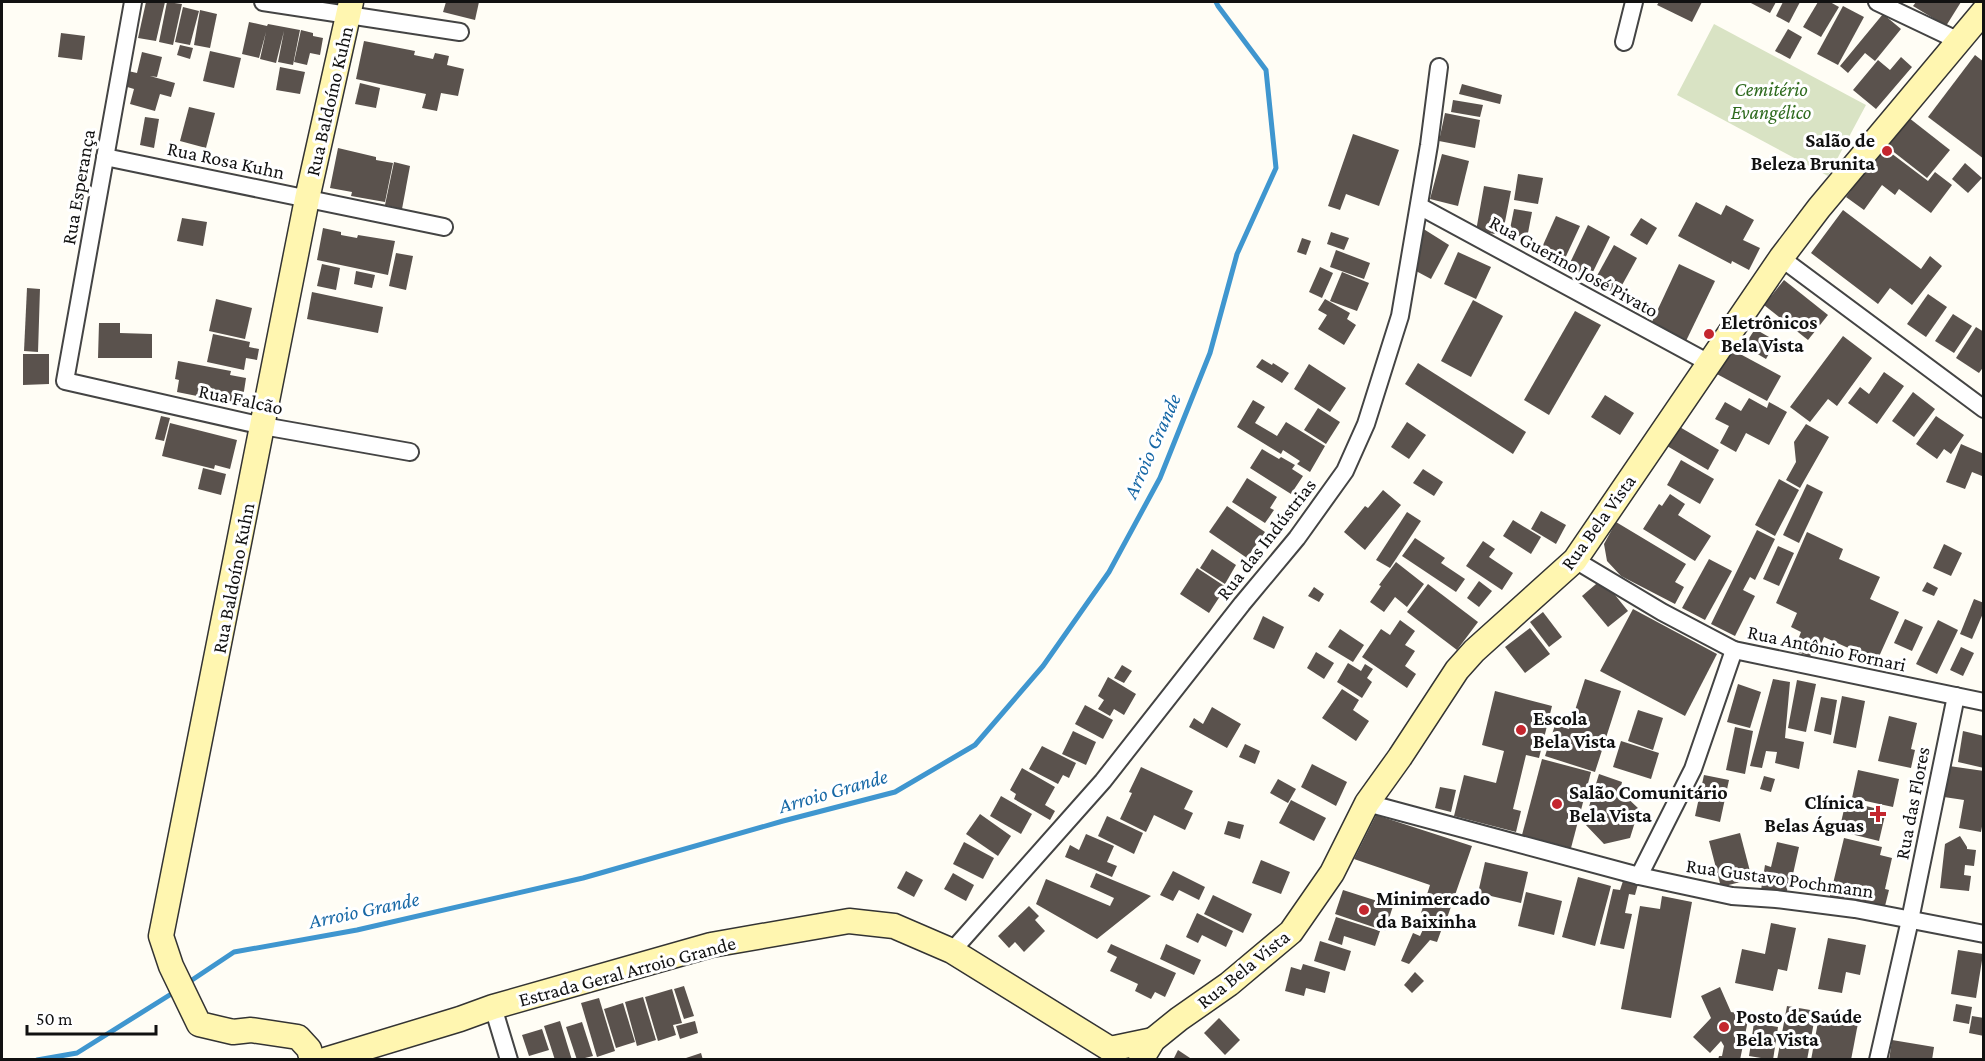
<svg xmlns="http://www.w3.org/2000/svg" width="1985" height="1061" font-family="'Crimson Pro',serif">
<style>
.cemetery{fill:#d9e3c4}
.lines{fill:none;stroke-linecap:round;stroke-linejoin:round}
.stream{stroke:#3f96cf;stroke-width:5}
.building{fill:#5a524d}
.street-casing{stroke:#444;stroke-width:20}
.secondary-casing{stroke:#333;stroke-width:27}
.street{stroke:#fff;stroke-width:16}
.secondary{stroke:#fff6b0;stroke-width:24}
.poi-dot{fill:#c4262e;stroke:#fff;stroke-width:2}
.labels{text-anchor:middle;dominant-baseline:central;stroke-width:6;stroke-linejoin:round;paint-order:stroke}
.park-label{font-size:20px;font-style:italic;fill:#2f6b1f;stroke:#fff}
.street-label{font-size:20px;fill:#111;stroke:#fff}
.poi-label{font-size:20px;font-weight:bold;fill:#111;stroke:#fff;text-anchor:start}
.water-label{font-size:21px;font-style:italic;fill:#1768a6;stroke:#fff}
</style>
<rect width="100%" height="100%" fill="#fffdf5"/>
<polygon class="cemetery" points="1714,24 1866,105 1828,176 1677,95"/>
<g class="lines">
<g class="stream">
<polyline points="186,984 234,952 357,930 583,878 783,821 895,792 975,745 1043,666 1109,572 1160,478 1210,353 1237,254 1276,168 1266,70 1218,6 1216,2"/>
<polyline points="37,1060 77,1053 176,991"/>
</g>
</g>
<g class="building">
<polygon points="146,2 165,2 156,41 138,38"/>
<polygon points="167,2 182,4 173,45 159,42"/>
<polygon points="446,2 479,2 475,20 443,12"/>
<polygon points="1659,2 1702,2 1692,22 1657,5"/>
<polygon points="1749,2 1776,2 1770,13"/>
<polygon points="1783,2 1800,2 1789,23 1776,16"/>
<polygon points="1818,2 1830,2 1839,7 1821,37 1803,27"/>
<polygon points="1916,2 1961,2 1946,26 1913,6"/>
<polygon points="1843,6 1864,17 1838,65 1817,54"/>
<polygon points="183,7 199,11 190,45 175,42"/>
<polygon points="200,10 217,14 210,48 194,45"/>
<polygon points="1883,14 1901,29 1875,61 1865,53 1848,73 1840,66"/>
<polygon points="249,22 267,26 268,24 300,30 293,65 278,62 284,31 276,63 260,59 266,32 259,58 242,54"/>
<polygon points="1788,29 1802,37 1790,59 1775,51"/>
<polygon points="301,30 313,33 313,36 323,38 320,55 310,53 307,65 294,62"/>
<polygon points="61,33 85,36 82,60 58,57"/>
<polygon points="364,41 415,51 414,55 433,59 435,53 449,56 447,65 464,69 458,96 441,93 437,111 422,108 426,94 356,79"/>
<polygon points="180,45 193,48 190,59 177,55"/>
<polygon points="210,51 241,58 234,88 203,81"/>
<polygon points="142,52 162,57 157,77 150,76 175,83 171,97 160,94 155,111 130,104 134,89 124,86 128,71 137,73"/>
<polygon points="1975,55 1984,62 1984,159 1928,117"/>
<polygon points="1901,57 1912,67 1876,109 1853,90 1878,60 1890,70"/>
<polygon points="280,67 305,72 300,94 276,90"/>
<polygon points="360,83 380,88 376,108 355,104"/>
<polygon points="1462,84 1502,95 1500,104 1459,94"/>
<polygon points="1453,100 1483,105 1480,117 1451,112"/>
<polygon points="189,107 215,113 206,148 180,141"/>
<polygon points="1445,113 1480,120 1475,148 1439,141"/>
<polygon points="1904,114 1950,150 1927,178 1881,142"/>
<polygon points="145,117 159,119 154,148 140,145"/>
<polygon points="1353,134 1399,150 1379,206 1346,194 1340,210 1328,206"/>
<polygon points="1883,147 1928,181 1935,172 1952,185 1931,213 1899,189 1895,195 1882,185 1864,210 1846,197"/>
<polygon points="338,148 376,157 376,160 393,163 385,202 351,196 352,192 330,188"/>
<polygon points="1442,154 1469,161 1458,206 1430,199"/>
<polygon points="394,162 410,166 402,209 385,205"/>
<polygon points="1965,163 1982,178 1968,193 1952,179"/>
<polygon points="1518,174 1543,178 1538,204 1514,200"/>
<polygon points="1484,186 1511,191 1504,227 1496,225 1495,234 1476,231"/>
<polygon points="1696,202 1721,215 1726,205 1754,220 1743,240 1760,248 1749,270 1732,261 1731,264 1678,236"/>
<polygon points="1514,209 1532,212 1527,238 1509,234"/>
<polygon points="1843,210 1921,269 1930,256 1942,266 1912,305 1890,288 1878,304 1811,253"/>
<polygon points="1556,216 1580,226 1562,265 1539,254"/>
<polygon points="182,218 207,222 203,246 177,241"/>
<polygon points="1641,218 1657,228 1647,245 1630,235"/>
<polygon points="1588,225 1610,237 1590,278 1568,267"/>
<polygon points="323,228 341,232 341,235 357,238 358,235 395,241 388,275 317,260"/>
<polygon points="1422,228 1449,245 1431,279 1416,271"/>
<polygon points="1331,232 1349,238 1344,250 1327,244"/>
<polygon points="1302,238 1311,241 1306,255 1297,252"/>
<polygon points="1614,245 1637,258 1616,296 1593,283"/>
<polygon points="1336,250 1370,263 1364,279 1330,267"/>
<polygon points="1458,252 1491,267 1476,299 1444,284"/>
<polygon points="396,253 413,256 406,290 389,286"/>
<polygon points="322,264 340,268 336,290 317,286"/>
<polygon points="1679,264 1715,281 1686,341 1651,324"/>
<polygon points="1320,267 1333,273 1322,298 1309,292"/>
<polygon points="356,271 375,275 372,288 354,284"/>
<polygon points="1342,272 1369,283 1357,311 1330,301"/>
<polygon points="1784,280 1828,315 1808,340 1764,305"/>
<polygon points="27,288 40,289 38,352 24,351"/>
<polygon points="312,292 383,307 378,333 307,319"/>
<polygon points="1928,294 1947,307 1926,337 1907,324"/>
<polygon points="216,299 252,308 245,339 209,331"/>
<polygon points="1325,299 1350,313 1347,319 1356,325 1344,345 1318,329 1327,315 1318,310"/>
<polygon points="1473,300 1503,316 1471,377 1441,361"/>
<polygon points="1575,311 1601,325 1549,415 1524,400"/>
<polygon points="1953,314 1972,326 1954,353 1935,341"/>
<polygon points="99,323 120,323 120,333 152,334 152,358 98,358"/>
<polygon points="1976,327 1984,332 1984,366 1979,373 1956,358"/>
<polygon points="1755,329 1776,341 1766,359 1744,346"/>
<polygon points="213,334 250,342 249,347 259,349 257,360 246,358 244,370 207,362"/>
<polygon points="1843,336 1872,358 1837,406 1828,399 1810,422 1790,407"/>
<polygon points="1729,348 1781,376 1767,401 1715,373"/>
<polygon points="23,354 49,354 49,384 23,385"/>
<polygon points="1262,359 1272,365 1273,363 1289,373 1282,383 1256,367"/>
<polygon points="178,361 231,371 230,375 246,378 242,404 210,398 212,388 204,387 202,397 177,392 179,380 175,379"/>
<polygon points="1418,363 1526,432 1513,454 1405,384"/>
<polygon points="1309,364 1346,388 1330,412 1294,389"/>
<polygon points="1884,372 1904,386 1877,424 1848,403 1860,387 1869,394"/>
<polygon points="1913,392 1935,409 1914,437 1892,421"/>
<polygon points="1605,395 1634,413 1620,435 1591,417"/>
<polygon points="1749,398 1767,408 1769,402 1787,412 1769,445 1746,433 1736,452 1720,443 1729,426 1715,419 1725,402 1741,411"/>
<polygon points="1253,400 1265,407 1255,423 1277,436 1286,422 1325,446 1310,472 1297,464 1300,461 1283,450 1281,454 1237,427"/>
<polygon points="1318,408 1340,422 1326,444 1304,430"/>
<polygon points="161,416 170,418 164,441 155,439"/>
<polygon points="1936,416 1964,435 1951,454 1944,449 1937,459 1916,444"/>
<polygon points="1407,422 1426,435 1409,459 1391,447"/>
<polygon points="170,423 237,440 230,469 215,465 214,469 162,456"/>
<polygon points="1806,424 1829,437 1800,488 1786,480 1796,462 1794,442"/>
<polygon points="1678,426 1719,450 1708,470 1667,446"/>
<polygon points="1961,444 1984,454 1982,476 1972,472 1965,489 1946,482"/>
<polygon points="1262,449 1279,459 1281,457 1295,465 1292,469 1303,476 1291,494 1250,468"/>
<polygon points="1681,460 1714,479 1700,504 1667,485"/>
<polygon points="203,468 226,474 221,495 198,489"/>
<polygon points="1423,469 1443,482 1434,496 1413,483"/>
<polygon points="1247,478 1277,497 1270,508 1274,510 1265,523 1232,502"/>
<polygon points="1779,479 1799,490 1775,536 1755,525"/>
<polygon points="1807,484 1823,492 1799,543 1783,535"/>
<polygon points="1383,490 1401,505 1365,550 1344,532 1365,506 1368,508"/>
<polygon points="1670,494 1685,504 1678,515 1711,536 1695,561 1643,529 1659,504 1662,506"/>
<polygon points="1227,506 1265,532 1247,558 1209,532"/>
<polygon points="1541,511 1566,525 1556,544 1531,529"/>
<polygon points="1407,512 1421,521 1390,568 1376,560"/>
<polygon points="1513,520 1541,537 1531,554 1503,536"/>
<polygon points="1616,522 1686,564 1675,582 1684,587 1675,604 1621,576 1607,561 1604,544"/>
<polygon points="1757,530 1775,539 1755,580 1750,577 1743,590 1755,596 1735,636 1711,624"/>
<polygon points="1807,532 1843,549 1839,559 1880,577 1870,599 1899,612 1877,661 1824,637 1820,647 1815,645 1810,657 1798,652 1802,644 1797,642 1801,632 1791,627 1797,613 1776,603"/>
<polygon points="1415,538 1445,558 1441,563 1465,579 1456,592 1402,556"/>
<polygon points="1483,541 1495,549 1489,557 1513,573 1502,590 1466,566"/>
<polygon points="1944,544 1962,553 1951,576 1933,568"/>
<polygon points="1778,546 1794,553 1779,586 1763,579"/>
<polygon points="1212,549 1236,565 1225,584 1200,568"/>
<polygon points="1709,559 1732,571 1705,620 1682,608"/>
<polygon points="1396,562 1424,584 1407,607 1395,597 1384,612 1370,602 1381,586 1379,585"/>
<polygon points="1197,568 1226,587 1209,613 1180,594"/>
<polygon points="1602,579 1628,611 1608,627 1582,596"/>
<polygon points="1479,581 1492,591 1479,607 1467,598"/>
<polygon points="1927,582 1938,588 1934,596 1922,591"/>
<polygon points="1428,584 1478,622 1457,650 1407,612"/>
<polygon points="1314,587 1324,594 1319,602 1308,596"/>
<polygon points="1974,599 1984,603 1984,611 1972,639 1960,634"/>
<polygon points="1633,609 1717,654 1685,716 1600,671"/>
<polygon points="1543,612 1562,637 1549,647 1530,622"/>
<polygon points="1263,616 1284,627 1274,649 1253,639"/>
<polygon points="1905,619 1923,627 1912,651 1894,643"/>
<polygon points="1400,620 1415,631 1405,645 1415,651 1405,666 1416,674 1407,688 1362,657 1381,629 1390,635"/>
<polygon points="1938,620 1958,630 1937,674 1916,664"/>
<polygon points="1530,628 1550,654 1525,673 1505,647"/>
<polygon points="1340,629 1364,645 1353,662 1328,647"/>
<polygon points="1961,647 1974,653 1963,676 1950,670"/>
<polygon points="1316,652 1334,663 1324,679 1307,668"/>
<polygon points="1348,663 1361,671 1365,664 1373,669 1367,678 1372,682 1362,698 1337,682"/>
<polygon points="1122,665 1132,671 1124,683 1114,678"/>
<polygon points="1108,677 1136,694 1124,715 1114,709 1110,716 1098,709 1104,700 1098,696"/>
<polygon points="1585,679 1621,691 1595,772 1545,756 1555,725 1569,729"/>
<polygon points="1773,679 1790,682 1785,738 1804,742 1799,769 1775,763 1777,752 1766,751 1762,768 1750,766"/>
<polygon points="1797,680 1816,684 1806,732 1788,728"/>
<polygon points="1738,684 1761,692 1750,728 1727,722"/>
<polygon points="1342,689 1359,700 1353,710 1369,721 1356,741 1322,718"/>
<polygon points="1495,691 1552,706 1539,758 1526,755 1513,809 1521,811 1516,832 1454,816 1464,775 1496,783 1504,751 1482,745"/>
<polygon points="1842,696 1865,701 1856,748 1833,743"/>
<polygon points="1821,697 1837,700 1831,735 1814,731"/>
<polygon points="1085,705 1113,720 1103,739 1075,724"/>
<polygon points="1212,707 1241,724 1227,748 1189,727 1194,718 1203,724"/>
<polygon points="1638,710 1663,718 1653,750 1628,741"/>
<polygon points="1889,716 1917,723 1911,749 1915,750 1911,768 1878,761"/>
<polygon points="1735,727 1753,731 1745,774 1726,770"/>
<polygon points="1073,731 1096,742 1086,765 1062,754"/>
<polygon points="1963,731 1984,736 1984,768 1958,762"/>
<polygon points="1621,741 1659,753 1651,779 1613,767"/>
<polygon points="1245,744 1260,751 1255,764 1239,757"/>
<polygon points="1042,746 1076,763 1069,778 1063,775 1058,784 1029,769"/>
<polygon points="1542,759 1591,772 1571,848 1522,835"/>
<polygon points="1312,764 1347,782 1336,806 1301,787"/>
<polygon points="1949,766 1984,771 1984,816 1981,832 1959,828 1964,800 1944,797"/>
<polygon points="1141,767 1193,791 1184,809 1193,813 1185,830 1154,815 1146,832 1120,819 1132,793 1129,792"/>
<polygon points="1022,768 1055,787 1045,805 1055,811 1050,820 1014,799 1016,794 1010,790"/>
<polygon points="1858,770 1899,779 1893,807 1852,798"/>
<polygon points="1599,774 1622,782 1620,791 1639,809 1630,838 1604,844 1584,823"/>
<polygon points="1704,775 1729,780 1720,822 1695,816"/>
<polygon points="1764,776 1775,779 1771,792 1760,789"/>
<polygon points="1278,779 1296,789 1288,803 1270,793"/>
<polygon points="1440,787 1456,790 1451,812 1435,808"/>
<polygon points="1001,796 1032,814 1021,834 990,816"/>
<polygon points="1291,800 1326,818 1314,841 1279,823"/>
<polygon points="1846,801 1886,811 1879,841 1839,831"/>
<polygon points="980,814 1011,836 998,856 966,834"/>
<polygon points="1376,815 1472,846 1446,921 1421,913 1430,885 1354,859"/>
<polygon points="1107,816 1143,833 1134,854 1098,836"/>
<polygon points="1228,821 1244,825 1240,839 1224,834"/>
<polygon points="1740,833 1752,879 1721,887 1709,841"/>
<polygon points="1086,834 1114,846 1107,862 1117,866 1112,877 1065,857 1070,845 1079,850"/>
<polygon points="1960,836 1967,847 1967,849 1976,850 1974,866 1965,865 1964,875 1971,876 1969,891 1940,888 1945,844"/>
<polygon points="1844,838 1882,847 1880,855 1892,858 1885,889 1889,890 1884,910 1830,896"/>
<polygon points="964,842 994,858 983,879 953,864"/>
<polygon points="1777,842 1799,847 1793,874 1790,874 1786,896 1761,890 1765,865 1771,867"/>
<polygon points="1261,860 1290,872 1281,894 1252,883"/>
<polygon points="1485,862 1528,872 1521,903 1478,893"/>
<polygon points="906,871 923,880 914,897 897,888"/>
<polygon points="1173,871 1205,887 1199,900 1179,890 1173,901 1160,895"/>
<polygon points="953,873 974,885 966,901 944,889"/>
<polygon points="1096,873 1151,896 1097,939 1036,904 1046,879 1110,906 1114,898 1090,887"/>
<polygon points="1578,877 1611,886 1595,946 1562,937"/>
<polygon points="1623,881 1638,884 1635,895 1629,894 1625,913 1632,914 1624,949 1600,944 1613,889 1620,890"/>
<polygon points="1343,890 1393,906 1385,931 1335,914"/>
<polygon points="1526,892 1562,901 1554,935 1518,926"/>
<polygon points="1213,895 1252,914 1243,933 1204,914"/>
<polygon points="1662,896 1692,902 1671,1018 1621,1009 1640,906 1660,909"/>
<polygon points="1029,906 1039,916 1035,920 1045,931 1024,952 1015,942 1009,948 998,936"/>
<polygon points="1197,913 1233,931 1226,947 1202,935 1198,943 1186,937"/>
<polygon points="1336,917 1380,931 1375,946 1344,936 1342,945 1328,940"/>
<polygon points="1771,923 1796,928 1787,971 1778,969 1773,991 1735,983 1742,949 1765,954"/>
<polygon points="1425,925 1441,931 1437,942 1430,940 1409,964 1401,961 1413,933 1420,936"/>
<polygon points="1828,938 1866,945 1860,975 1846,972 1842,993 1818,989"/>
<polygon points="1320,941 1351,951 1345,971 1314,961"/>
<polygon points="1111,944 1176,973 1165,997 1155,992 1151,999 1135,991 1138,984 1110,971 1117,957 1107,952"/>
<polygon points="1166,944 1201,960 1194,975 1160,959"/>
<polygon points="1958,950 1983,954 1976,998 1951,994"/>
<polygon points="1303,964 1330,972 1325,993 1306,988 1304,996 1285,991 1291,967 1301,970"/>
<polygon points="1415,972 1424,981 1412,993 1404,985"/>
<polygon points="684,986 694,1016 684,1019 674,989"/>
<polygon points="1720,987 1731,1012 1749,1015 1740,1060 1718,1060 1719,1056 1722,1056 1724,1046 1721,1041 1710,1053 1693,1037 1711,1018 1701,996"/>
<polygon points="672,989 682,1023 673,1025 676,1035 658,1041 645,997"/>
<polygon points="643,997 656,1040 637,1046 625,1002"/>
<polygon points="599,998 615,1051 597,1057 581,1003"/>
<polygon points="623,1003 635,1042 616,1048 604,1009"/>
<polygon points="1956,1004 1972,1007 1969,1024 1953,1021"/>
<polygon points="1787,1006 1816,1011 1807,1060 1777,1060"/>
<polygon points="1820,1011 1859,1018 1851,1060 1811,1060"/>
<polygon points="1972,1016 1984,1018 1984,1036 1969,1033"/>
<polygon points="1219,1018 1240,1040 1225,1055 1204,1033"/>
<polygon points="560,1021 572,1060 555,1060 544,1026"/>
<polygon points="695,1021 698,1033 680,1039 676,1026"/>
<polygon points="582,1022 593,1056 577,1060 566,1027"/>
<polygon points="1754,1023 1778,1027 1773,1060 1749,1056"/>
<polygon points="542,1029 549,1050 529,1056 522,1035"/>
<polygon points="1892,1040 1934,1047 1932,1060 1889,1060"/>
<polygon points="1178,1050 1193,1060 1173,1060"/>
<polygon points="701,1053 703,1060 683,1060 683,1059"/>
</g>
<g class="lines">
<g class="street-casing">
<g id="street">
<polyline points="133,2 65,381 263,426 410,452"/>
<polyline points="263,2 460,32"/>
<polyline points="1877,2 1959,41"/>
<polyline points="1624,42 1634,2"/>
<polyline points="105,157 444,227"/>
<polyline points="1419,206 1709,363"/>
<polyline points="1781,258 1984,409"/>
<polyline points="1575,560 1662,612 1734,650 1984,702"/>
<polyline points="1367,803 1639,876 1732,896 1776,899 1855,909 1984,934"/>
<polyline points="1639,876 1693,769 1734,650"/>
<polyline points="952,951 1103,781 1242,604 1297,538 1345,471 1366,424 1400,316 1429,145 1439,67"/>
<polyline points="493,1007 509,1060"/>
<polyline points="1878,1060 1910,920 1956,696"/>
</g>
</g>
<g class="secondary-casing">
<g id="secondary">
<polyline points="312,1060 309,1049 298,1037 251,1030 233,1032 199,1024 171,966 161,936 307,199 351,2"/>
<polyline points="325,1060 460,1019 493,1007 711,945 849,921 894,926 952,951 1110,1049 1153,1040"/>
<polyline points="1141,1060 1153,1040 1179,1019 1229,984 1291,932 1332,873 1367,803 1400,757 1457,670 1474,651 1575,560 1781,258 1819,208 1984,11"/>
</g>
</g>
<use href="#street" class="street"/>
<use href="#secondary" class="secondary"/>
</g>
<g class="poi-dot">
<circle cx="1887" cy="151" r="6"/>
<circle cx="1709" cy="334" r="6"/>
<circle cx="1521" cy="730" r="6"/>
<circle cx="1557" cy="804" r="6"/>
<path d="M1875 805h6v6h6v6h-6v6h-6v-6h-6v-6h6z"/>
<circle cx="1364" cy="910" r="6"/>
<circle cx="1724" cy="1027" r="6"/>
</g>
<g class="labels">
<g class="park-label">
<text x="1771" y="89">Cemitério<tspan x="1771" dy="23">Evangélico</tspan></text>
</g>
<g class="street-label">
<text transform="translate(329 101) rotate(-77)">Rua Baldoíno Kuhn</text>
<text transform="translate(226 160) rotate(12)">Rua Rosa Kuhn</text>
<text transform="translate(78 187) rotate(-80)">Rua Esperança</text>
<text transform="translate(1574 266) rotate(29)">Rua Guerino José Pivato</text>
<text transform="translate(241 399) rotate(12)">Rua Falcão</text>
<text transform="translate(1598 522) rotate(-54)">Rua Bela Vista</text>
<text transform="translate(1266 539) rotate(-52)">Rua das Indústrias</text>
<text transform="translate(233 578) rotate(-79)">Rua Baldoíno Kuhn</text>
<text transform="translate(1827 648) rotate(12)">Rua Antônio Fornari</text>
<text transform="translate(1912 803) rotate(-79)">Rua das Flores</text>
<text transform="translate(1780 878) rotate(8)">Rua Gustavo Pochmann</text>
<text transform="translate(1243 969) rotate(-39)">Rua Bela Vista</text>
<text transform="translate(627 971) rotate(-15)">Estrada Geral Arroio Grande</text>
</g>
<g class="poi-label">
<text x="1875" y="140" text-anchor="end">Salão de<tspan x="1875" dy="23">Beleza Brunita</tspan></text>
<text x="1721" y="322">Eletrônicos<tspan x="1721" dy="23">Bela Vista</tspan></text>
<text x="1533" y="718">Escola<tspan x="1533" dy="23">Bela Vista</tspan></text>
<text x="1569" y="792">Salão Comunitário<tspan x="1569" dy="23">Bela Vista</tspan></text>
<text x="1864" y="802" text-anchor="end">Clínica<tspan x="1864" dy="23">Belas Águas</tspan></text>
<text x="1376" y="898">Minimercado<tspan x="1376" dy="23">da Baixinha</tspan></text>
<text x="1736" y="1016">Posto de Saúde<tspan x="1736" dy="23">Bela Vista</tspan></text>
</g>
<g class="water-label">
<text transform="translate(1152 446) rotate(-66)">Arroio Grande</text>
<text transform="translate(833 791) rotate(-16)">Arroio Grande</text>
<text transform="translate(364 910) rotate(-12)">Arroio Grande</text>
</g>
</g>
<rect width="1985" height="1061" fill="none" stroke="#111111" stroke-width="6"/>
<path d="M27 1025v9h129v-9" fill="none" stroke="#111111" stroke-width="3"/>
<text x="36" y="1025" font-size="18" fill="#111111" stroke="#ffffff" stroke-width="4.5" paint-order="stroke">50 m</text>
</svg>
